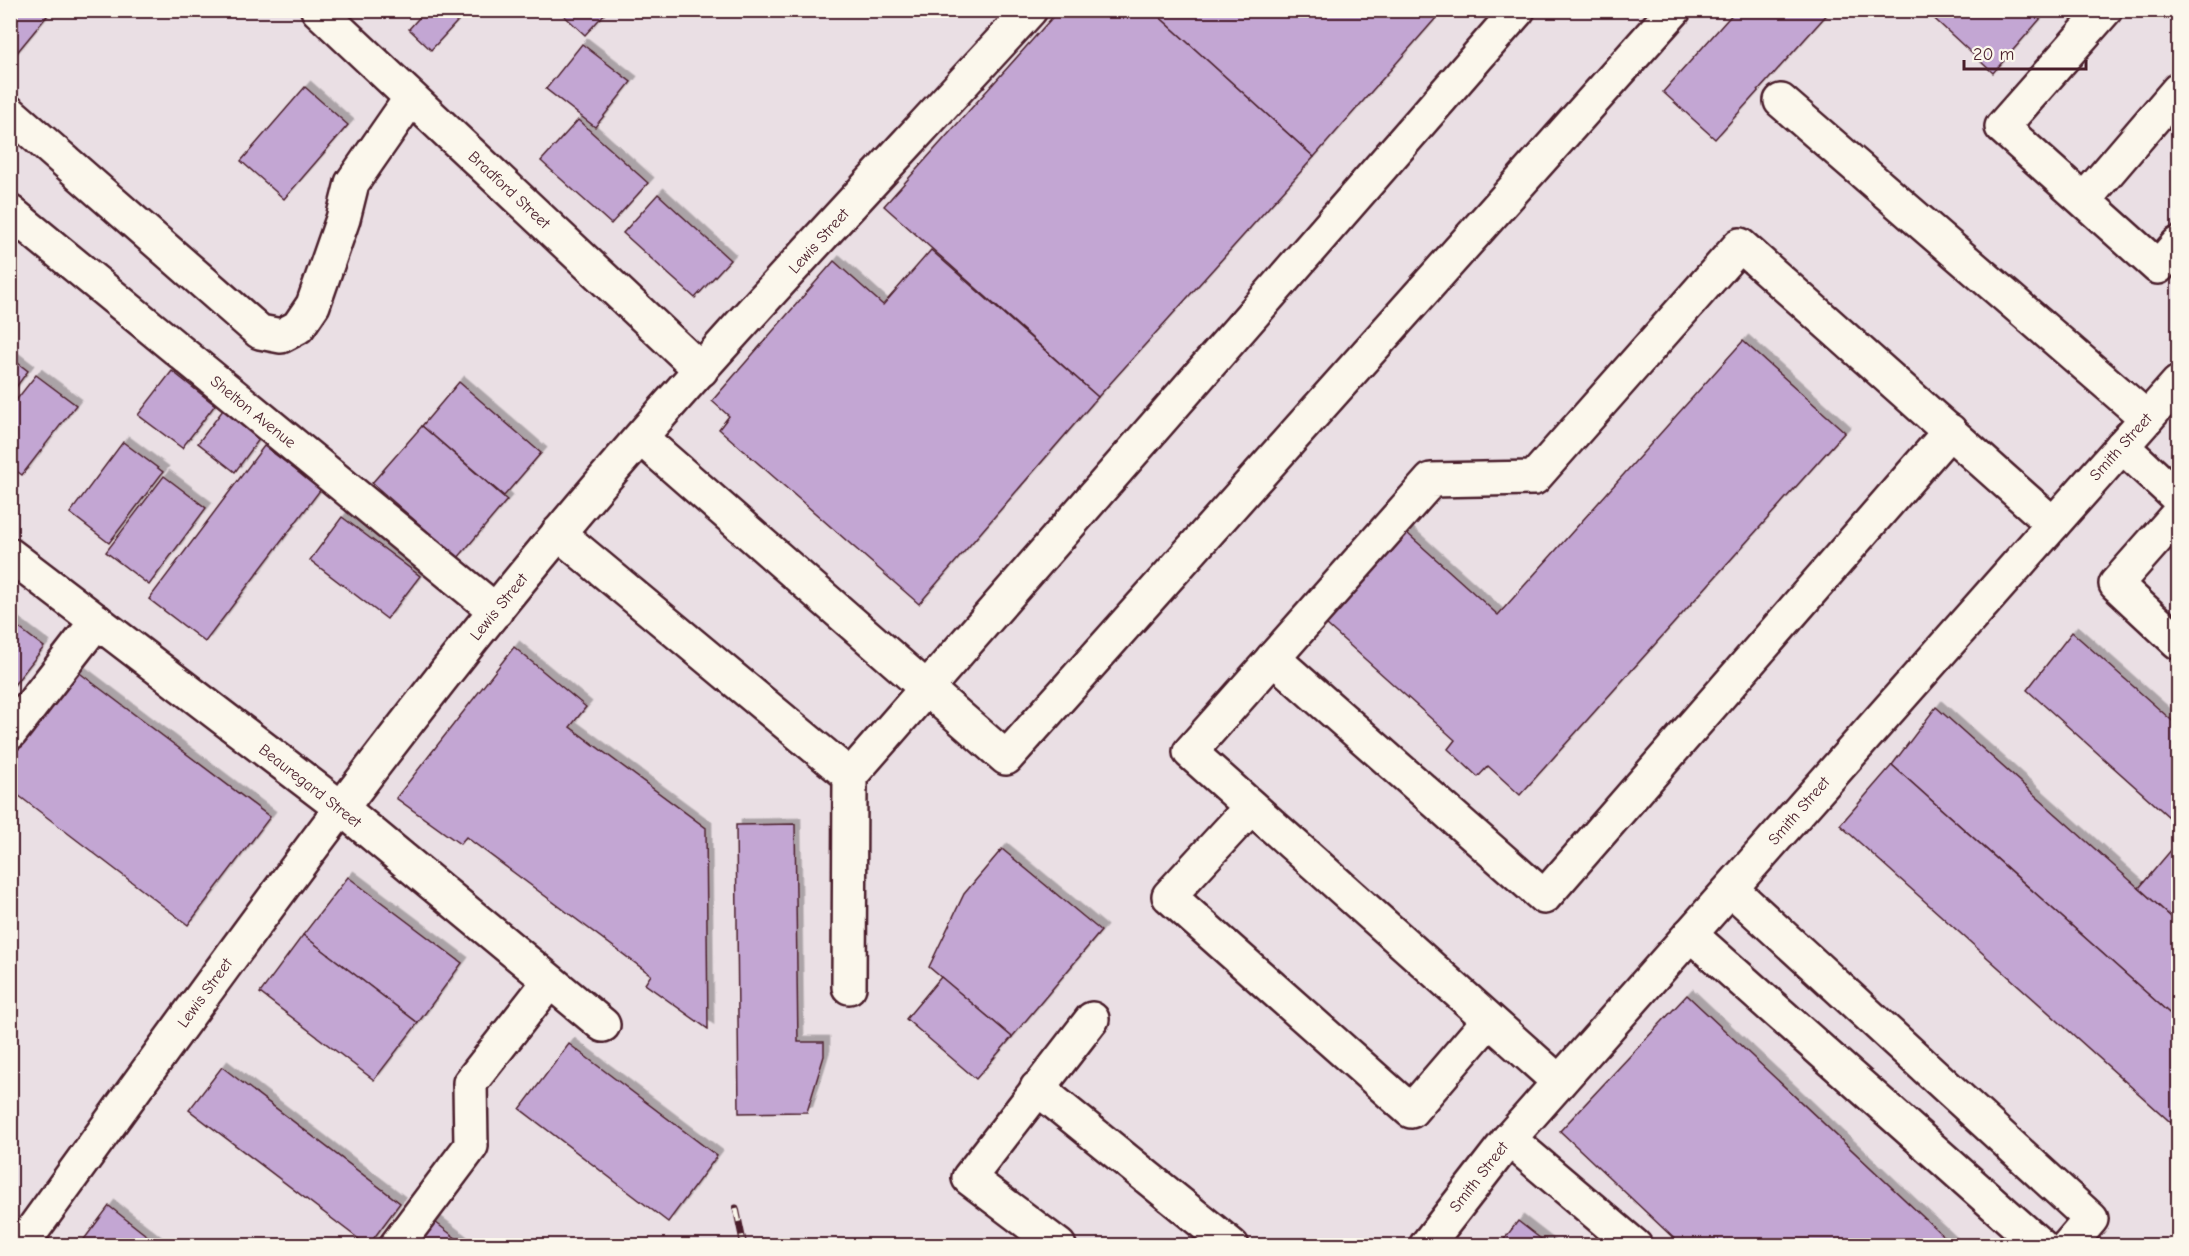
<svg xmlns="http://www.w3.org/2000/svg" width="2189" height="1256" font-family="'Comic Neue',sans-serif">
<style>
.building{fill:#c3a6d3;stroke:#4a1f2b;stroke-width:1.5;filter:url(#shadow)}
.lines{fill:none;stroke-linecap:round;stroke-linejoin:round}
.minor-casing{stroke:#4a1f2b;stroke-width:38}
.minor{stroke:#fbf7ec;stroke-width:33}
.rail-casing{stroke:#4a1f2b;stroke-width:7}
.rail{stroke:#fbf7ec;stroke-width:4.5;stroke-dasharray:14;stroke-linecap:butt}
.labels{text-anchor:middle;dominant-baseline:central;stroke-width:4.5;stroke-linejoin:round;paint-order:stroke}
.street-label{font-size:16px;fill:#4a1f2b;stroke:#fbf7ec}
</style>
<defs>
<filter id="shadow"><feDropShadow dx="5.5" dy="-5.5" stdDeviation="0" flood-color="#0004"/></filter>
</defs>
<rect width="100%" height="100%" fill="#eadfe4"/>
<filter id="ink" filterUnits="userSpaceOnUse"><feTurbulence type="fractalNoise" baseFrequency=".0167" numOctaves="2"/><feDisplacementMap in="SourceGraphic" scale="12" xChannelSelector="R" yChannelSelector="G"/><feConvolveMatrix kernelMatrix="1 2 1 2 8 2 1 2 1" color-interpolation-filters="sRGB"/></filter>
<g filter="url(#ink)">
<g class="building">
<polygon points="10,10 40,10 47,16 10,61"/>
<polygon points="426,10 468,10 431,50 409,29"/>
<polygon points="558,10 608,10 585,35"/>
<polygon points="1059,10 1152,10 1314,157 1098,397 884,206"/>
<polygon points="1152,10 1443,10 1314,157"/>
<polygon points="1736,10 1831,10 1715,139 1663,92"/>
<polygon points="1925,10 2048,10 1993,73"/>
<polygon points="582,44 631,82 595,127 546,89"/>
<polygon points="305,87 348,125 284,199 241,161"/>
<polygon points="578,120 648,183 611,224 541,161"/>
<polygon points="658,194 730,260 695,298 623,233"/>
<polygon points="931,250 1098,397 919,604 719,429 729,416 712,401 834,261 883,305"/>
<polygon points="1743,341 1845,432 1520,795 1488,766 1478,777 1448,749 1455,740 1326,624 1407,533 1498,615"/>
<polygon points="10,357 28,371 10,395"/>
<polygon points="172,371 215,405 182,448 138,415"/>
<polygon points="36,375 76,405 22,475 10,466 10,408"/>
<polygon points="459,382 541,453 504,496 422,426"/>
<polygon points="223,410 260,438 235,472 198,443"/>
<polygon points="422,426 507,500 458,558 372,483"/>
<polygon points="123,442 163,472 109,543 70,513"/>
<polygon points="264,446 321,489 205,642 149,599"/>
<polygon points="164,476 206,508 149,585 106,552"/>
<polygon points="342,517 420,576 387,619 310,560"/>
<polygon points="10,621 44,647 10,690"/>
<polygon points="2072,632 2178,726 2178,825 2027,690"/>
<polygon points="514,647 586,707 570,727 706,828 708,1029 645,984 651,975 466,837 460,844 396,798"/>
<polygon points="73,668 270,817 188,925 10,789 10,752"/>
<polygon points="1936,707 2178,923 2178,1021 1892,765"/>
<polygon points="1892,765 2178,1021 2177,1128 1840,825"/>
<polygon points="795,824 798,1042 824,1042 824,1056 807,1112 739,1113 736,825"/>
<polygon points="2178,842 2178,923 2139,888"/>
<polygon points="1002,849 1101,931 1012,1037 929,967 964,894"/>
<polygon points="348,877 462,963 418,1023 303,935"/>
<polygon points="303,935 418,1023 374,1080 260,993"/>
<polygon points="941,977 1012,1037 976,1079 906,1019"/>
<polygon points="1687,995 1954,1246 1682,1246 1560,1131"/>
<polygon points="569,1044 717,1156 668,1222 520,1109"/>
<polygon points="222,1067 400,1203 368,1246 189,1110"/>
<polygon points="109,1206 160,1246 79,1246"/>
<polygon points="1518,1221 1550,1246 1499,1246"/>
<polygon points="435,1222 466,1246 418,1246"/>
</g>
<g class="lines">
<g class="minor-casing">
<g id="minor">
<polyline points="318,10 701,370"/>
<polyline points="2105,10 2002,127 2158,267 2178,244"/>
<polyline points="1781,101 2147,418"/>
<polyline points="10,113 260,332 281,336 298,327 313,305 343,219 352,183 411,98"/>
<polyline points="2084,200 2178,90"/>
<polyline points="10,212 496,611"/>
<polyline points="641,438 1006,758 1674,10"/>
<polyline points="2122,446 2178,498"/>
<polyline points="2178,514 2116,584 2178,642"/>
<polyline points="558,533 850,776"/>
<polyline points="10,555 340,807 603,1025"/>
<polyline points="1273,658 1544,897 1950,431"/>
<polyline points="10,733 97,621"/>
<polyline points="1251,807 1169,896 1411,1111 1489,1020"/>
<polyline points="1731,889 2091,1219 2068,1246"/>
<polyline points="1690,934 2041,1246"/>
<polyline points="849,987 850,776 1518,10"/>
<polyline points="1559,1082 1190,752 1431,480 1534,478 1740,245 2053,524"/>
<polyline points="1037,1088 1232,1246"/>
<polyline points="1509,1139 1635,1246"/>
<path d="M21 1246C196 1005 367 763 557 535 708 354 871 184 1030 10"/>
<polyline points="396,1246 471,1146 470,1083 549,982"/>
<polyline points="1059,1246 969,1178 1092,1019"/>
<polyline points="1426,1246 1509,1139 2178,383"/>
</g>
</g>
<use href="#minor" class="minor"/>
<g class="rail-casing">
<polyline id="rail" points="736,1208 744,1246"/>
</g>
<use href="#rail" class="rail"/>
</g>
</g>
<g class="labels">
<g class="street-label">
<text transform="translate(509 190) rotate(43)">Bradford Street</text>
<text transform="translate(819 241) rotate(-48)">Lewis Street</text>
<text transform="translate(253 412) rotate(39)">Shelton Avenue</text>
<text transform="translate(2121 447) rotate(-48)">Smith Street</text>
<text transform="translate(499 607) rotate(-51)">Lewis Street</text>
<text transform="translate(310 786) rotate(38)">Beauregard Street</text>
<text transform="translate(1799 811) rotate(-49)">Smith Street</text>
<text transform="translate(205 993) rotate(-54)">Lewis Street</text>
<text transform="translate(1479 1177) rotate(-52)">Smith Street</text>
</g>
</g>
<rect width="2189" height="1256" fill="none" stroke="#fbf7ec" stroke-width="36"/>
<rect x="18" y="18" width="2153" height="1220" fill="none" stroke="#4a1f2b" stroke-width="2" filter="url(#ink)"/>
<path d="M1964 60v9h122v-9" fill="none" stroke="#4a1f2b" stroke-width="3"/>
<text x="1973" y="60" font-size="18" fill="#4a1f2b" stroke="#fbf7ec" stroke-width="4.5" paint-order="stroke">20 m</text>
</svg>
